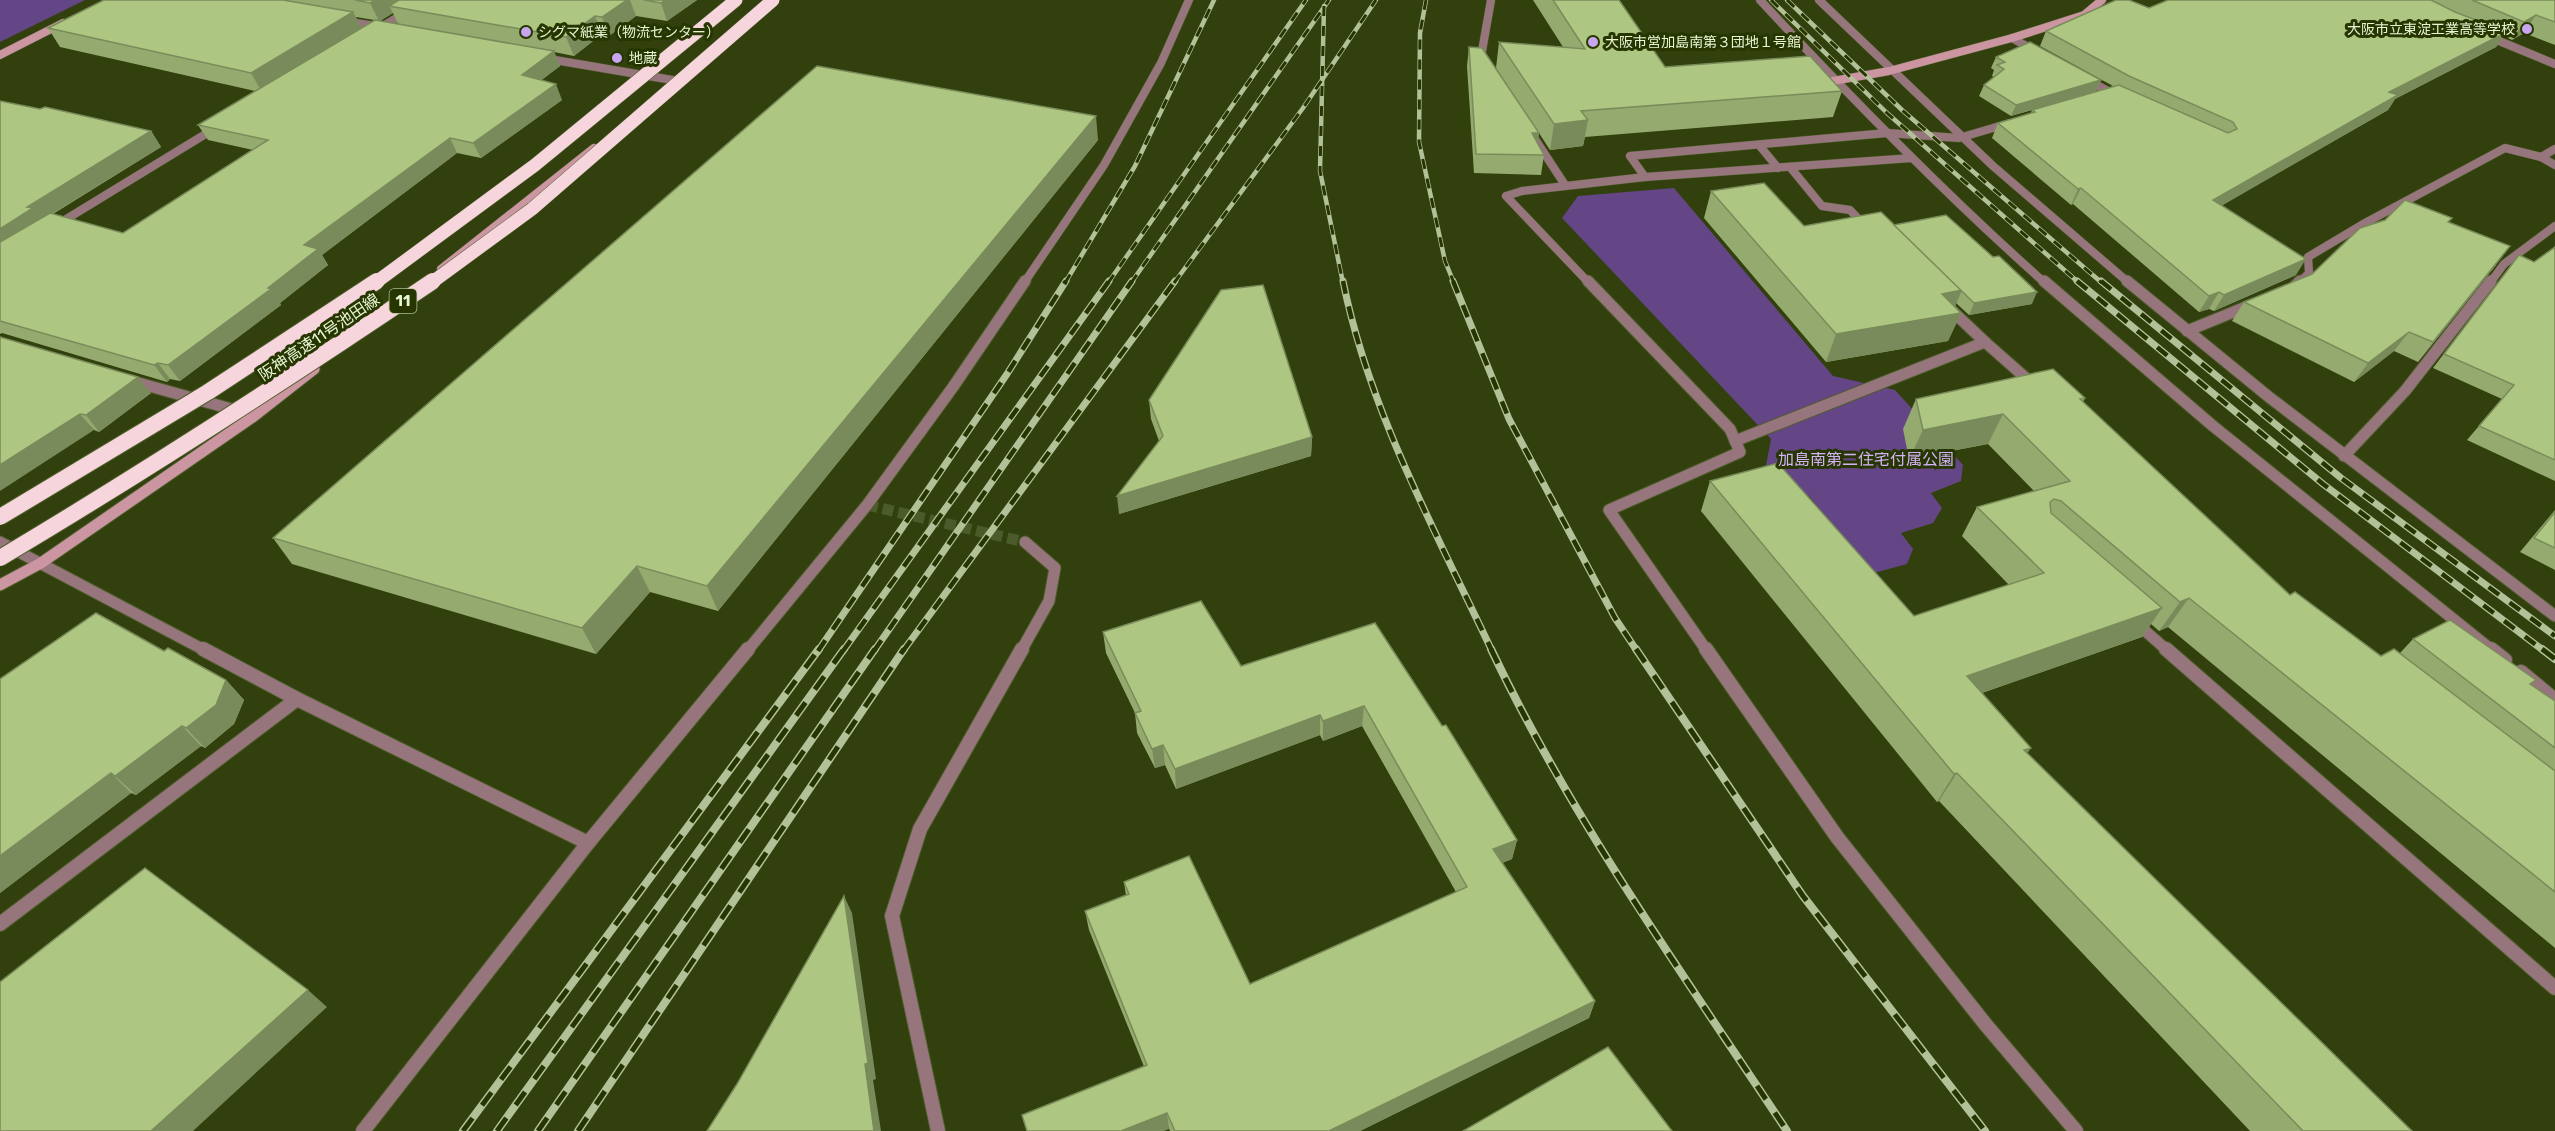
<svg xmlns="http://www.w3.org/2000/svg" width="2555" height="1131" font-family="Rubik,'Noto Sans JP',sans-serif">
<style>
.green{fill:#644585}
.lines{fill:none;stroke-linecap:round;stroke-linejoin:round}
.street-tunnel{stroke:#4c5b2a;stroke-width:11;stroke-dasharray:11 5;stroke-linecap:butt}
.lane-far2-casing{stroke:#4e5d2c;stroke-width:9}
.lane-far1-casing{stroke:#4e5d2c;stroke-width:13}
.lane-casing{stroke:#4e5d2c;stroke-width:16}
.street-far2-casing{stroke:#4e5d2c;stroke-width:9}
.street-far1-casing{stroke:#4e5d2c;stroke-width:13}
.street-casing{stroke:#4e5d2c;stroke-width:16}
.secondary-far1-casing{stroke:#4e5d2c;stroke-width:9}
.secondary-casing{stroke:#4e5d2c;stroke-width:13}
.lane-far2{stroke:#97757c;stroke-width:8}
.lane-far1{stroke:#97757c;stroke-width:11}
.lane{stroke:#97757c;stroke-width:14}
.street-far2{stroke:#97757c;stroke-width:8}
.street-far1{stroke:#97757c;stroke-width:11}
.street{stroke:#97757c;stroke-width:14}
.secondary-far1{stroke:#cb96a1;stroke-width:8}
.secondary{stroke:#cb96a1;stroke-width:11}
.rail-far2-casing{stroke:#b3c199;stroke-width:4.5}
.rail-far1-casing{stroke:#b3c199;stroke-width:7}
.rail-casing{stroke:#b3c199;stroke-width:8}
.rail-far2{stroke:#273600;stroke-width:3;stroke-dasharray:10;stroke-linecap:butt}
.rail-far1{stroke:#273600;stroke-width:4.5;stroke-dasharray:13;stroke-linecap:butt}
.rail{stroke:#273600;stroke-width:5;stroke-dasharray:16;stroke-linecap:butt}
.highway-bridge-far1-casing{stroke:#4e5d2c;stroke-width:14;stroke-linecap:butt}
.highway-bridge-casing{stroke:#4e5d2c;stroke-width:18;stroke-linecap:butt}
.highway-bridge-far1{stroke:#f7d5dc;stroke-width:13}
.highway-bridge{stroke:#f7d5dc;stroke-width:16}
.wall{fill:#95aa6f;fill-rule:evenodd}
.shaded-wall{fill:#798b5a}
.building{fill:#adc681;stroke:#798b5a;stroke-width:1.5}
.poi-dot{fill:#c7a6ef;stroke:#273600;stroke-width:2}
.labels{text-anchor:middle;dominant-baseline:central;stroke-width:6;stroke-linejoin:round;paint-order:stroke}
.far-poi-label{font-size:14px;fill:#e7f5d2;stroke:#273600;text-anchor:start}
.shield{fill:#273600;stroke:#adbc93;stroke-width:1.5}
.shield-label{font-size:15px;font-weight:bold;fill:#e7f5d2}
.street-label{font-size:16px;fill:#e7f5d2;stroke:#273600}
.park-label{font-size:16px;fill:#d2b3f9;stroke:#273600}
</style>
<rect width="100%" height="100%" fill="#31400c"/>
<g class="green">
<polygon points="0,0 85,0 0,42"/>
<polygon points="1674,188 1833,376 1895,390 1963,465 1961,481 1931,493 1942,508 1933,523 1901,533 1913,549 1907,564 1874,573 1808,495 1789,501 1764,476 1771,439 1562,218 1578,196"/>
</g>
<g class="lines">
<polyline class="street-tunnel" points="867,505 1025,542"/>
<g class="lane-far2-casing">
<polyline id="lane-far2" points="1790,167 1822,206 1850,210 1867,228"/>
</g>
<g class="lane-far1-casing">
<g id="lane-far1">
<polyline points="1985,342 2036,387"/>
<polyline points="1735,441 1985,342 1948,307"/>
<polyline points="2134,621 2168,651"/>
</g>
</g>
<g class="lane-casing">
<polyline id="lane" points="2166,649 2555,988"/>
</g>
<g class="street-far2-casing">
<g id="street-far2">
<path d="M1760 0C1851 98 1945 194 2045 283"/>
<polyline points="1819,0 1993,166 2129,283"/>
<polyline points="343,21 382,27"/>
<polyline points="375,31 426,0"/>
<polyline points="2487,36 2555,64"/>
<polyline points="2012,38 2037,52"/>
<polyline points="543,58 678,81"/>
<polyline points="1485,63 1481,57 1491,0"/>
<polyline points="2084,78 2119,97"/>
<polyline points="1529,130 1565,185"/>
<polyline points="1759,145 1778,168"/>
<polyline points="2555,149 2541,157 2555,165"/>
<polyline points="1645,177 1630,156 1887,133 1959,138 2010,123"/>
<polyline points="55,226 217,127"/>
<polyline points="1024,283 1104,165 1161,63 1189,0"/>
<polyline points="1589,283 1506,196 1522,191 1645,177 1912,158"/>
<polyline points="2299,283 2309,273 2308,257 2365,223 2505,148 2541,157"/>
<polyline points="2490,283 2504,264 2555,226"/>
</g>
</g>
<g class="street-far1-casing">
<g id="street-far1">
<polyline points="1588,281 1730,429 1740,452 1609,510 1707,651"/>
<polyline points="2044,281 2213,426 2493,651"/>
<polyline points="2127,281 2269,397 2555,616"/>
<polyline points="2294,287 2300,281"/>
<polyline points="2187,331 2253,304"/>
<polyline points="128,380 242,412"/>
<polyline points="2344,456 2405,391 2491,281"/>
<polyline points="0,542 206,651"/>
<polyline points="747,651 867,505 953,387 1025,281"/>
<polyline points="1021,651 1049,601 1055,568 1025,542"/>
</g>
</g>
<g class="street-casing">
<g id="street">
<polyline points="203,649 297,699 588,843"/>
<polyline points="1706,649 1837,837 1986,1025 2076,1131"/>
<polyline points="2491,649 2505,660"/>
<polyline points="2521,672 2555,700"/>
<polyline points="0,924 297,699"/>
<polyline points="363,1131 588,843 748,649"/>
<polyline points="938,1131 892,916 920,829 1022,649"/>
</g>
</g>
<g class="secondary-far1-casing">
<g id="secondary-far1">
<polyline points="0,55 63,23"/>
<polyline points="1833,81 1889,71 2012,38 2084,15 2102,0"/>
<polyline points="441,269 594,148"/>
</g>
</g>
<g class="secondary-casing">
<polyline id="secondary" points="0,585 41,563 254,416 314,369"/>
</g>
<use href="#lane-far2" class="lane-far2"/>
<use href="#lane-far1" class="lane-far1"/>
<use href="#lane" class="lane"/>
<use href="#street-far2" class="street-far2"/>
<use href="#street-far1" class="street-far1"/>
<use href="#street" class="street"/>
<use href="#secondary-far1" class="secondary-far1"/>
<use href="#secondary" class="secondary"/>
<g class="rail-far2-casing">
<g id="rail-far2">
<polyline points="1426,0 1420,33 1419,142 1445,261 1454,283"/>
<polyline points="1771,0 1887,113 2079,283"/>
<polyline points="1787,0 1902,110 2102,283"/>
<polyline points="1324,6 1320,171 1343,283"/>
<polyline points="1065,283 1135,166 1214,0"/>
<polyline points="1108,283 1306,0"/>
<polyline points="1131,283 1329,0"/>
<polyline points="1174,283 1303,108 1376,0"/>
</g>
</g>
<g class="rail-far1-casing">
<g id="rail-far1">
<path d="M1343 281C1369 411 1436 532 1492 651"/>
<polyline points="1453,281 1509,419 1615,618 1637,651"/>
<polyline points="2077,281 2323,484 2544,651"/>
<polyline points="2101,281 2341,478 2555,636"/>
<polyline points="818,651 1007,374 1066,281"/>
<polyline points="843,651 1109,281"/>
<polyline points="874,651 1132,281"/>
<polyline points="903,651 1175,281"/>
</g>
</g>
<g class="rail-casing">
<g id="rail">
<path d="M1491 649C1572 820 1683 974 1787 1131"/>
<polyline points="1636,649 1803,896 1985,1131"/>
<polyline points="2542,649 2555,659"/>
<polyline points="463,1131 819,649"/>
<polyline points="497,1131 844,649"/>
<polyline points="538,1131 875,649"/>
<polyline points="578,1131 904,649"/>
</g>
</g>
<use href="#rail-far2" class="rail-far2"/>
<use href="#rail-far1" class="rail-far1"/>
<use href="#rail" class="rail"/>
<g class="highway-bridge-far1-casing">
<g id="highway-bridge-far1">
<polyline points="375,283 535,165 736,0"/>
<polyline points="431,283 532,209 773,0"/>
</g>
</g>
<g class="highway-bridge-casing">
<g id="highway-bridge">
<polyline points="0,517 208,392 377,281"/>
<path d="M0 558C148 470 291 377 433 281"/>
</g>
</g>
<use href="#highway-bridge-far1" class="highway-bridge-far1"/>
<use href="#highway-bridge" class="highway-bridge"/>
</g>
<g class="wall">
<path d="M104 0H697L667 21 636 16 609 36 602 34 574 56 554 52 560 66 541 80 562 100 481 158 457 153 322 255 328 265 280 303 281 305 180 381 170 379 167 382 2 333 0 334V101L151 131 161 147 53 214 123 233 253 150 208 140 198 125 255 91 60 47 48 28ZM393 13 398 24 380 21ZM356 17 374 20 361 28Z"/>
<polygon points="1533,0 1619,0 1665,67 1842,91 1833,117 1585,137 1583,146 1550,150 1539,133 1537,143 1544,155 1541,175 1474,173 1467,66 1469,47 1521,106 1496,68 1499,42 1563,47"/>
<polygon points="2433,0 2555,0 2555,45 2524,33 2512,40 2504,36 2496,47 2395,99 2388,110 2222,205 2296,275 2214,311 2209,309 2199,312 2073,204 2071,205 1992,138 1998,123 2031,113 2032,110 2011,116 1979,96 1984,85 1994,77 1992,76 1994,70 1991,68 1996,57 2101,80 2096,91 2113,86 2040,46 2046,31 2149,8"/>
<polygon points="1098,140 718,611 650,592 596,654 292,564 273,538"/>
<polygon points="1711,191 1804,226 1894,225 2032,304 1969,315 1956,303 1955,307 1961,313 1948,341 1826,362 1704,218"/>
<polygon points="2449,222 2496,265 2418,362 2394,351 2354,382 2232,321 2244,302 2312,274"/>
<polygon points="2555,247 2555,481 2467,440 2502,399 2433,368 2519,255 2534,262"/>
<polygon points="0,337 151,393 99,432 94,430"/>
<polygon points="2085,398 2083,402 2290,595 2381,656 2400,653 2413,639 2531,684 2555,701 2555,948 2168,627 2159,631 2151,624 2142,637 1982,693 2027,754 2412,1131 2250,1131 1939,801 1937,802 1701,511 1710,481 1914,616 2009,585 1962,536 1977,507 2034,491 1988,444 1909,459 1903,429 1916,399"/>
<polygon points="1149,400 1312,437 1311,456 1119,514 1159,441 1151,419"/>
<polygon points="2555,510 2555,570 2520,552"/>
<polygon points="1375,623 1517,840 1512,859 1502,863 1595,1001 1589,1018 1360,1131 1170,1131 1089,930 1085,911 1126,896 1124,882 1250,984 1456,892 1362,726 1323,741 1320,735 1176,789 1165,765 1155,768 1137,733 1135,713 1106,653 1103,632 1241,666"/>
<polygon points="0,679 226,680 244,700 234,724 205,748 201,746 136,795 131,793 0,893"/>
</g>
<g class="shaded-wall">
<polygon points="375,0 416,0 389,6 393,13 379,21 370,3"/>
<polygon points="627,0 630,0 636,16 609,36 602,17"/>
<polygon points="665,0 697,0 667,21 661,3"/>
<polygon points="353,12 363,31 262,92 251,73"/>
<polygon points="2536,15 2524,33 2512,40 2524,22"/>
<polygon points="595,16 602,34 574,56 566,37"/>
<polygon points="2507,32 2496,47 2395,99 2388,110 2204,216 2213,200 2389,92"/>
<polygon points="554,51 560,66 529,90 522,75"/>
<polygon points="2101,80 2096,91 2011,116 2016,105"/>
<polygon points="556,84 562,100 481,158 473,143"/>
<polygon points="1096,116 1098,140 718,611 707,586"/>
<polygon points="1588,120 1583,146 1550,150 1554,124"/>
<polygon points="151,131 161,147 42,220 0,252 0,229 27,207"/>
<polygon points="1532,133 1539,133 1536,152"/>
<polygon points="450,138 457,153 322,255 328,265 280,303 281,305 180,381 168,365 268,288 304,245"/>
<polygon points="2081,188 2073,204 2071,205 2078,189"/>
<polygon points="2510,246 2496,265 2418,362 2433,342"/>
<polygon points="2306,259 2296,275 2214,311 2224,295"/>
<polygon points="1962,290 1952,314 1961,313 1948,341 1826,362 1836,334 1942,294"/>
<polygon points="2037,292 2032,304 1969,315 1974,303"/>
<polygon points="2219,292 2209,309 2199,312 2209,296"/>
<polygon points="2409,332 2394,351 2354,382 2368,363"/>
<polygon points="158,363 170,379 167,382 154,365"/>
<polygon points="138,377 151,393 99,432 86,415"/>
<polygon points="80,414 94,430 0,491 0,465"/>
<polygon points="2003,414 1988,444 1909,459 1923,430"/>
<polygon points="1312,437 1311,456 1119,514 1117,496"/>
<polygon points="637,566 650,592 596,654 582,628"/>
<polygon points="2189,598 2168,627 2159,631 2180,602"/>
<polygon points="2162,608 2142,637 1950,704 1967,676"/>
<polygon points="226,680 244,700 234,724 205,748 186,728"/>
<polygon points="1364,706 1362,726 1323,741 1323,721"/>
<polygon points="1320,715 1320,735 1176,789 1175,769"/>
<polygon points="182,726 201,746 136,795 115,776"/>
<polygon points="1163,745 1165,765 1155,768 1152,749"/>
<polygon points="2031,748 2012,776 2024,750"/>
<polygon points="111,773 131,793 0,893 0,856"/>
<polygon points="1957,773 1939,801 1937,802 1954,774"/>
<polygon points="1517,840 1512,859 1489,868 1493,849"/>
<polygon points="844,896 852,913 876,1079 873,1080 881,1131 874,1131"/>
<polygon points="308,990 327,1007 193,1131 151,1131"/>
<polygon points="1595,1001 1589,1018 1360,1131 1329,1131"/>
<polygon points="1167,1113 1169,1129 1164,1131 1121,1131"/>
</g>
<g class="building">
<polygon points="104,0 283,0 353,12 251,73 48,28"/>
<polygon points="355,0 375,0 370,3"/>
<polygon points="399,0 627,0 602,17 595,16 566,37 389,6"/>
<polygon points="644,0 665,0 661,3"/>
<polygon points="1553,0 1619,0 1665,67 1810,56 1842,91 1581,111 1588,120 1554,124 1499,42 1585,49"/>
<polygon points="2116,0 2129,0 2149,8 2168,0 2431,0 2455,12 2507,32 2389,92 2398,95 2213,200 2306,259 2224,295 2219,292 2209,296 2081,188 2078,189 1998,123 2035,112 2032,110 2119,85 2228,133 2237,129 2233,122 2129,76 2046,31"/>
<polygon points="2472,0 2555,0 2555,22 2536,15 2524,22"/>
<polygon points="375,20 554,51 522,75 556,84 473,143 450,138 304,245 318,249 268,288 271,289 168,365 158,363 154,365 0,321 0,242 50,213 123,233 268,140 198,125"/>
<polygon points="2030,42 2101,80 2016,105 1984,85 2004,69 1997,65 2005,62 1996,57"/>
<polygon points="1469,47 1482,48 1539,133 1532,133 1544,155 1476,154"/>
<polygon points="817,66 1096,116 707,586 637,566 582,628 273,538"/>
<polygon points="0,101 40,109 45,107 151,131 27,207 33,208 0,229"/>
<polygon points="1764,183 1804,226 1881,212 1962,290 1942,294 1961,313 1836,334 1711,191"/>
<polygon points="2405,200 2452,218 2448,222 2510,246 2433,342 2409,332 2368,363 2244,302 2312,274 2360,228 2385,220"/>
<polygon points="1946,215 1993,257 1999,256 2037,292 1974,303 1894,225"/>
<polygon points="2555,247 2555,460 2479,426 2514,385 2444,354 2519,255 2534,262"/>
<polygon points="1263,285 1312,437 1117,496 1163,436 1149,400 1221,290"/>
<polygon points="0,337 138,377 86,415 80,414 0,465"/>
<polygon points="2053,369 2085,398 2080,399 2290,595 2295,592 2381,656 2394,649 2555,771 2555,892 2189,598 2180,602 2061,501 2054,499 2050,502 2051,513 2162,608 1967,676 2031,748 2024,750 2412,1131 2303,1131 1957,773 1954,774 1710,481 1778,463 1914,616 2044,573 1977,507 2070,481 2003,414 1923,430 1916,399"/>
<polygon points="2555,512 2555,548 2534,538"/>
<polygon points="1201,601 1241,666 1375,623 1442,726 1446,725 1517,840 1493,849 1595,1001 1329,1131 1175,1131 1167,1113 1121,1131 1027,1131 1022,1115 1147,1065 1085,911 1129,894 1124,882 1189,856 1250,984 1467,887 1364,706 1323,721 1320,715 1175,769 1163,745 1152,749 1135,713 1141,711 1103,632"/>
<polygon points="96,613 164,651 168,648 226,680 216,705 186,728 182,726 115,776 111,773 0,856 0,679"/>
<polygon points="2450,620 2536,680 2530,684 2555,701 2555,748 2413,639"/>
<polygon points="145,868 308,990 151,1131 0,1131 0,982"/>
<polygon points="844,896 868,1063 865,1064 874,1131 707,1131 737,1084"/>
<polygon points="1608,1047 1672,1131 1463,1131"/>
</g>
<g class="poi-dot">
<circle cx="2527" cy="29" r="6"/>
<circle cx="526" cy="32" r="6"/>
<circle cx="1593" cy="42" r="6"/>
<circle cx="617" cy="58" r="6"/>
</g>
<g class="labels">
<g class="far-poi-label">
<text x="2515" y="29" text-anchor="end">大阪市立東淀工業高等学校</text>
<text x="538" y="32">シグマ紙業（物流センター）</text>
<text x="1605" y="42">大阪市営加島南第３団地１号館</text>
<text x="629" y="58">地蔵</text>
</g>
<rect class="shield" x="389.5" y="289" width="27" height="24" rx="4.5"/>
<g class="shield-label">
<text x="403" y="301">11</text>
</g>
<g class="street-label">
<text transform="translate(319 337) rotate(-34)">阪神高速11号池田線</text>
</g>
<g class="park-label">
<text x="1866" y="459">加島南第二住宅付属公園</text>
</g>
</g>
</svg>
